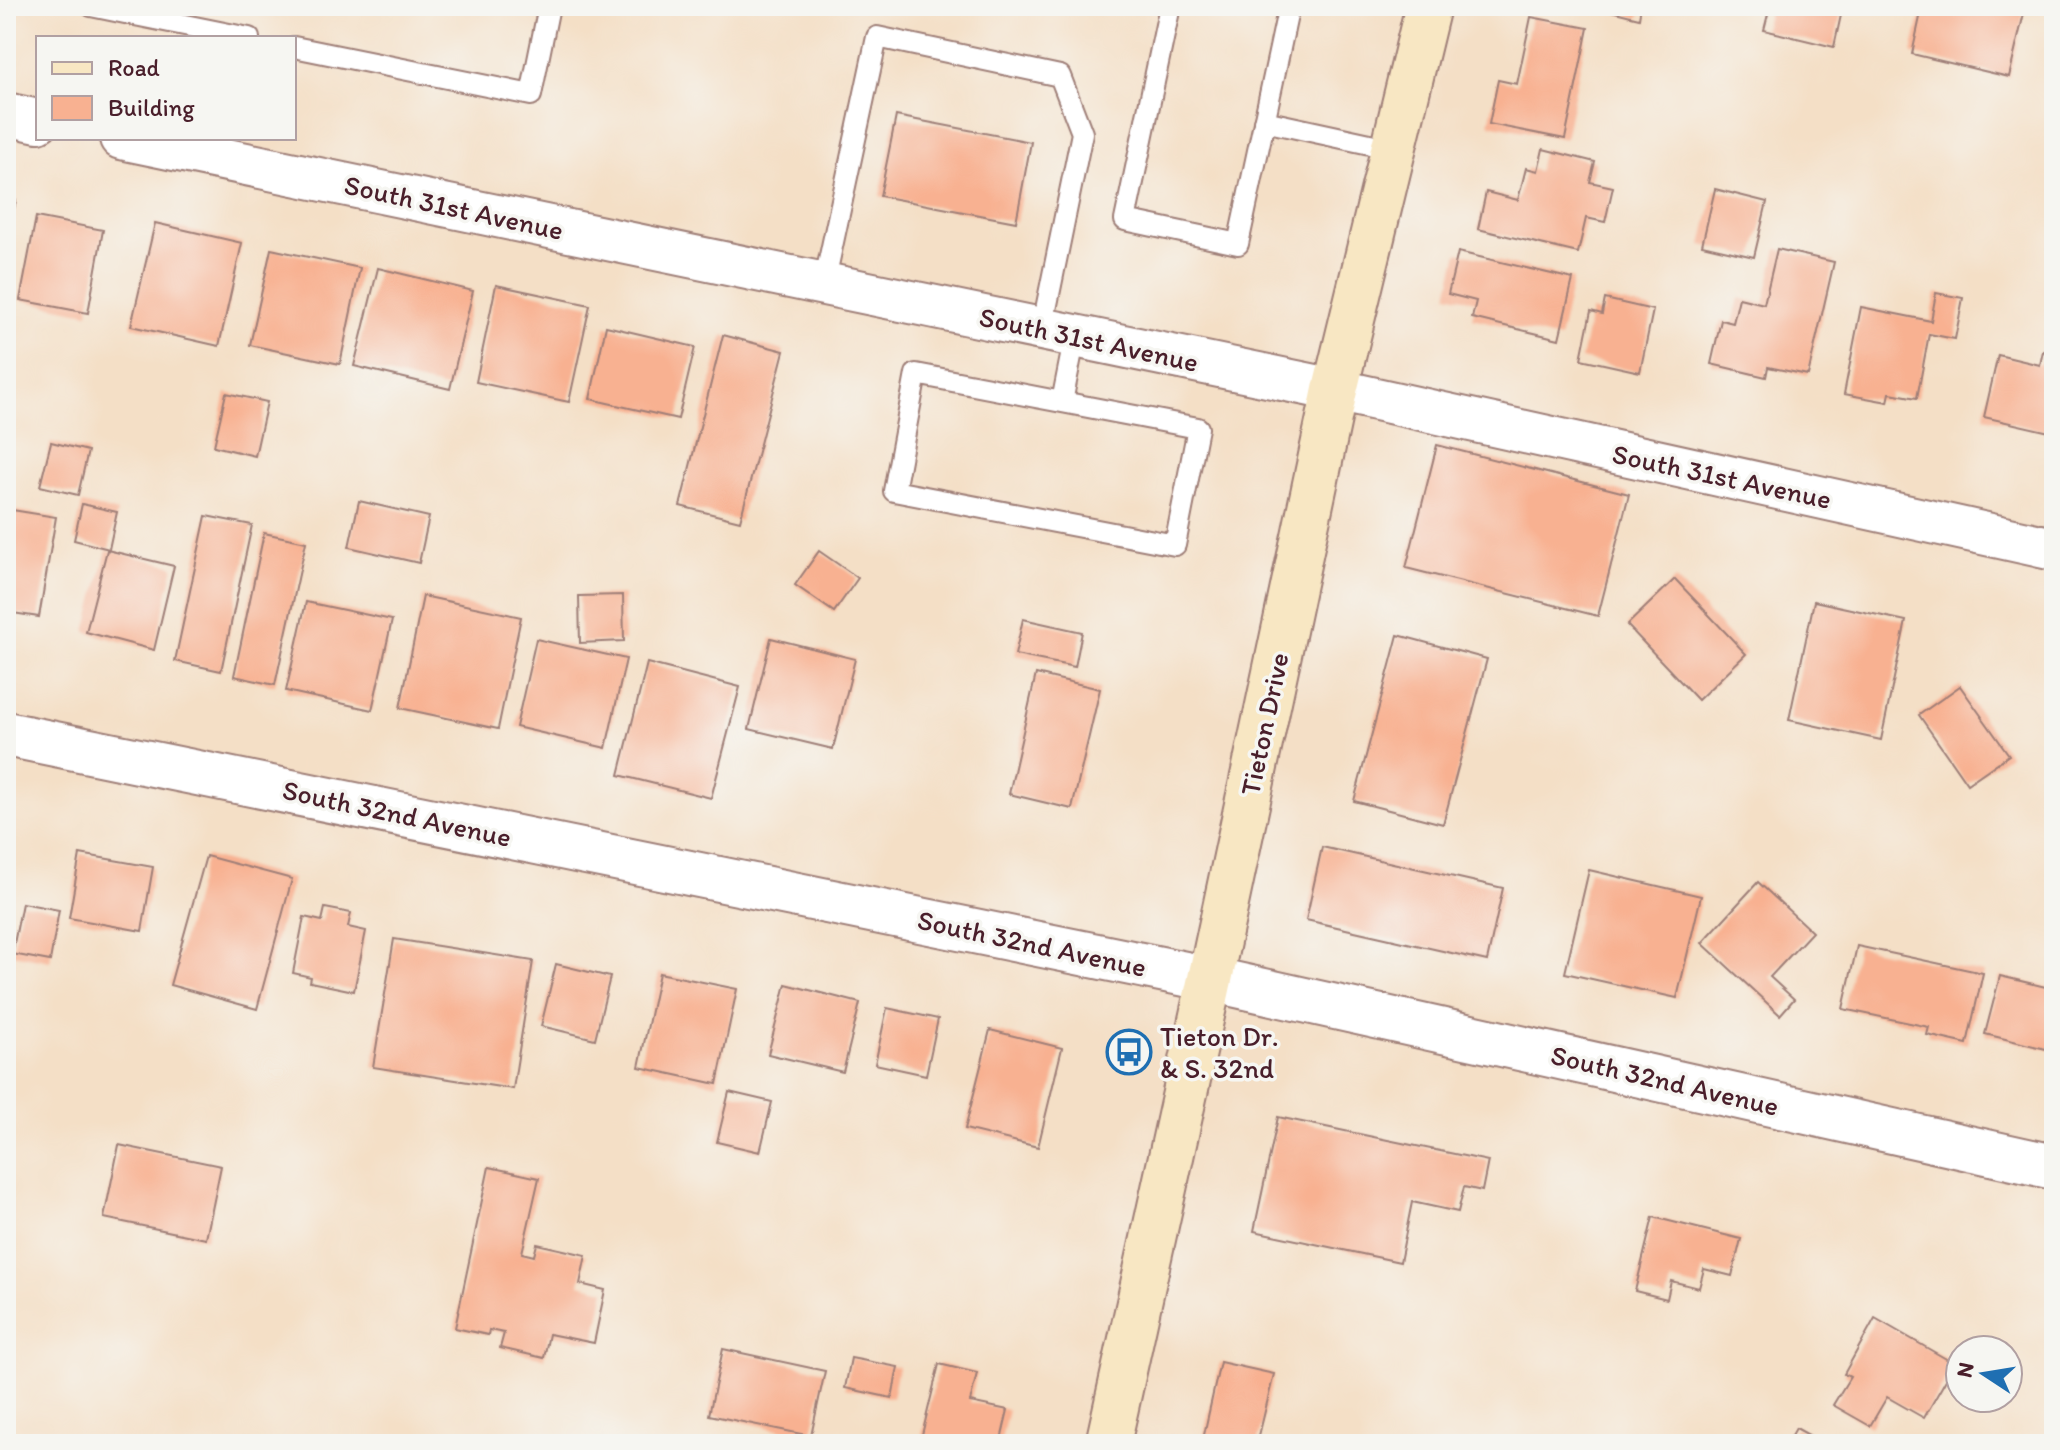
<svg xmlns="http://www.w3.org/2000/svg" width="2060" height="1450" font-family="Itim,sans-serif">
<style>
.building{fill:#f8b191}
.lines{fill:none;stroke-linecap:round;stroke-linejoin:round}
.service-casing{stroke:#9f7f78;stroke-width:24}
.minor-casing{stroke:#9f7f78;stroke-width:46}
.tertiary-casing{stroke:#9f7f78;stroke-width:48}
.secondary-casing{stroke:#9f7f78;stroke-width:48}
.service{stroke:#fff;stroke-width:20}
.minor{stroke:#fff;stroke-width:42}
.tertiary{stroke:#fff;stroke-width:44}
.secondary{stroke:#f8e7c3;stroke-width:44}
.labels{text-anchor:middle;dominant-baseline:central;stroke-width:7;stroke-linejoin:round;paint-order:stroke}
.street-label{font-size:28px;fill:#4a1f2b;stroke:#f6f6f2}
.poi-label{font-size:28px;fill:#4a1f2b;stroke:#f6f6f2;text-anchor:start}
</style>
<rect width="100%" height="100%" fill="#f6f6f2"/>
<filter id="ink" filterUnits="userSpaceOnUse"><feTurbulence type="fractalNoise" baseFrequency=".0125" numOctaves="2"/><feDisplacementMap in="SourceGraphic" scale="16" xChannelSelector="R" yChannelSelector="G"/><feConvolveMatrix kernelMatrix="1 2 1 2 8 2 1 2 1" color-interpolation-filters="sRGB"/></filter>
<filter id="wash" filterUnits="userSpaceOnUse"><feTurbulence type="fractalNoise" baseFrequency=".006" numOctaves="4" result="noise"/><feDisplacementMap in="SourceGraphic" scale="32" xChannelSelector="R" yChannelSelector="G"/><feGaussianBlur stdDeviation="1.8" result="paint"/><feColorMatrix in="noise" values="0 0 0 0 0 0 0 0 0 0 0 0 0 0 0 0 0 1.4 0 .05"/><feComposite in="paint" operator="in"/></filter>
<g filter="url(#wash)">
<rect width="100%" height="100%" fill="#f4dfc6"/>
<g id="blocks">
<g class="building">
<polygon points="1591,6 1641,6 1639,18"/>
<polygon points="1770,6 1843,6 1834,47 1764,30"/>
<polygon points="1942,6 2002,6 2001,8 2024,13 2009,77 1912,54 1922,8 1940,13"/>
<polygon points="1531,17 1588,28 1565,139 1489,124 1498,80 1517,84"/>
<polygon points="896,116 1031,142 1016,222 880,196"/>
<polygon points="1543,149 1595,162 1590,182 1613,187 1605,222 1586,218 1578,253 1478,229 1486,192 1518,200 1526,168 1538,171"/>
<polygon points="1715,189 1767,202 1754,257 1702,245"/>
<polygon points="6,198 16,200 7,241 6,241"/>
<polygon points="36,217 103,230 88,313 20,300"/>
<polygon points="155,223 242,243 219,346 131,326"/>
<polygon points="271,249 360,268 340,364 250,345"/>
<polygon points="1777,249 1834,262 1808,375 1768,367 1766,377 1711,364 1721,320 1733,323 1739,298 1764,304"/>
<polygon points="1458,252 1573,279 1559,339 1472,318 1476,301 1448,294"/>
<polygon points="378,268 473,291 450,389 354,366"/>
<polygon points="496,285 590,305 569,402 476,382"/>
<polygon points="1936,293 1963,298 1955,339 1929,334 1917,398 1890,393 1888,402 1844,394 1861,307 1931,321"/>
<polygon points="1605,299 1653,310 1640,372 1581,359 1591,311 1602,314"/>
<polygon points="606,326 695,347 678,419 590,399"/>
<polygon points="723,335 784,351 740,521 680,506"/>
<polygon points="2043,351 2054,354 2054,433 1984,417 1998,355 2040,365"/>
<polygon points="226,393 267,402 255,456 214,446"/>
<polygon points="51,442 88,451 78,495 40,486"/>
<polygon points="1437,445 1629,494 1598,616 1406,568"/>
<polygon points="359,501 429,517 419,563 349,547"/>
<polygon points="82,504 117,512 109,549 74,540"/>
<polygon points="6,509 56,517 39,617 6,612"/>
<polygon points="206,516 252,525 221,671 175,661"/>
<polygon points="264,533 306,542 275,685 234,676"/>
<polygon points="107,550 174,566 154,650 86,632"/>
<polygon points="819,551 858,578 834,612 795,585"/>
<polygon points="1675,579 1746,654 1698,700 1627,625"/>
<polygon points="623,595 624,641 580,643 579,596"/>
<polygon points="423,596 521,617 498,729 400,708"/>
<polygon points="1814,601 1906,621 1881,740 1789,720"/>
<polygon points="306,602 392,620 372,710 286,691"/>
<polygon points="1023,619 1082,632 1075,667 1015,655"/>
<polygon points="1398,635 1487,659 1443,824 1354,801"/>
<polygon points="771,638 855,659 833,749 749,729"/>
<polygon points="536,639 626,659 606,748 516,727"/>
<polygon points="647,663 740,687 711,798 619,775"/>
<polygon points="1036,674 1100,689 1072,809 1009,794"/>
<polygon points="1960,686 2009,755 1967,784 1919,715"/>
<polygon points="1322,847 1503,888 1487,961 1306,920"/>
<polygon points="80,854 153,867 142,931 69,918"/>
<polygon points="206,856 292,879 257,1009 170,985"/>
<polygon points="1589,870 1701,896 1677,998 1565,973"/>
<polygon points="1758,882 1812,932 1770,977 1794,999 1780,1015 1702,943"/>
<polygon points="22,903 59,910 50,961 12,954"/>
<polygon points="325,908 351,913 348,927 366,931 354,991 310,982 311,977 293,973 304,917 322,921"/>
<polygon points="394,939 533,961 513,1089 373,1067"/>
<polygon points="1857,946 1983,973 1967,1044 1927,1035 1929,1027 1843,1009"/>
<polygon points="556,964 610,977 595,1039 541,1026"/>
<polygon points="659,973 737,989 717,1084 639,1067"/>
<polygon points="2000,976 2054,989 2054,1051 1985,1034"/>
<polygon points="786,984 860,1003 843,1072 768,1054"/>
<polygon points="887,1008 938,1019 926,1075 875,1064"/>
<polygon points="990,1030 1062,1048 1038,1147 965,1129"/>
<polygon points="729,1092 772,1102 760,1152 717,1142"/>
<polygon points="1278,1117 1488,1161 1482,1191 1464,1187 1458,1212 1412,1202 1400,1262 1254,1231"/>
<polygon points="119,1145 221,1166 206,1239 104,1218"/>
<polygon points="489,1167 539,1178 522,1253 534,1256 537,1244 586,1255 580,1284 605,1290 594,1343 549,1334 544,1358 500,1348 504,1333 489,1330 488,1335 455,1328"/>
<polygon points="1653,1217 1741,1239 1732,1276 1704,1269 1699,1288 1671,1281 1667,1299 1635,1291"/>
<polygon points="1875,1318 1955,1364 1924,1418 1887,1397 1870,1426 1833,1405 1850,1377 1844,1374"/>
<polygon points="723,1349 825,1371 811,1436 709,1415"/>
<polygon points="851,1358 898,1367 892,1398 845,1388"/>
<polygon points="1220,1362 1274,1374 1257,1444 1202,1444"/>
<polygon points="939,1364 977,1373 970,1402 1008,1410 1000,1444 920,1443"/>
<polygon points="1796,1428 1825,1444 1787,1444"/>
</g>
</g>
</g>
<g filter="url(#ink)">
<use href="#blocks" fill-opacity="0" stroke="#9f7f78" stroke-width="2"/>
<g class="lines">
<g class="service-casing">
<g id="service">
<polyline points="91,6 130,14 132,6"/>
<polyline points="1170,6 1125,220 1238,244 1289,6"/>
<polyline points="130,14 249,38"/>
<polyline points="294,47 531,95 549,6"/>
<polyline points="1264,121 1393,149"/>
<polyline points="824,284 877,37 1060,76 1082,133 1042,329"/>
<polyline points="1062,402 916,374 894,491 1175,545 1198,428 1062,402 1075,336"/>
</g>
</g>
<g class="minor-casing">
<g id="minor">
<polyline points="6,114 38,121"/>
<polyline points="121,138 1335,390 2054,549"/>
</g>
</g>
<g class="tertiary-casing">
<polyline id="tertiary" points="6,734 1210,979 2054,1167"/>
</g>
<g class="secondary-casing">
<polyline id="secondary" points="1108,1444 1210,979 1335,390 1428,6"/>
</g>
<use href="#service" class="service"/>
<use href="#minor" class="minor"/>
<use href="#tertiary" class="tertiary"/>
<use href="#secondary" class="secondary"/>
</g>
</g>
<defs>
<g id="bus-ring" transform="scale(2.3)"><circle r="9.5" fill="#f6f6f2" stroke="#1f6fb2" stroke-width="1.5"/><path d="M-5-6H5V4H4V6H2V4H-2V6H-4V4H-5ZM-3.5-4V0h7V-4ZM-3.5 1.2v1.5H-2V1.2ZM2 1.2v1.5H3.5V1.2Z" fill="#1f6fb2"/></g>
</defs>
<g fill-rule="evenodd">
<use href="#bus-ring" x="1129" y="1052"/>
</g>
<g class="labels">
<g class="street-label">
<text transform="translate(454 207) rotate(12)">South 31st Avenue</text>
<text transform="translate(1089 339) rotate(12)">South 31st Avenue</text>
<text transform="translate(1722 476) rotate(12)">South 31st Avenue</text>
<text transform="translate(1264 724) rotate(-78)">Tieton Drive</text>
<text transform="translate(397 813) rotate(12)">South 32nd Avenue</text>
<text transform="translate(1032 943) rotate(12)">South 32nd Avenue</text>
<text transform="translate(1665 1080) rotate(13)">South 32nd Avenue</text>
</g>
<g class="poi-label">
<text x="1160" y="1036">Tieton Dr.<tspan x="1160" dy="32">&amp; S. 32nd</tspan></text>
</g>
</g>
<rect width="2060" height="1450" fill="none" stroke="#f6f6f2" stroke-width="32"/>
<rect x="36" y="36" width="260" height="104" fill="#f6f6f2" stroke="#b1a0a2" stroke-width="2"/>
<rect x="52" y="62" width="40" height="12" fill="#f8e7c3" stroke="#b1a0a2" stroke-width="2"/>
<text x="108" y="76" font-size="24" fill="#4a1f2b">Road</text>
<rect x="52" y="96" width="40" height="24" fill="#f8b191" stroke="#b1a0a2" stroke-width="2"/>
<text x="108" y="116" font-size="24" fill="#4a1f2b">Building</text>
<g transform="translate(1984 1374) rotate(282)"><circle r="38" fill="#f6f6f2" stroke="#b1a0a2" stroke-width="2"/>
<path d="M0-6L14 30L0 20L-14 30Z" fill="#1f6fb2"/>
<text y="-12" font-size="22" font-weight="bold" text-anchor="middle" fill="#4a1f2b">N</text>
</g>
</svg>
